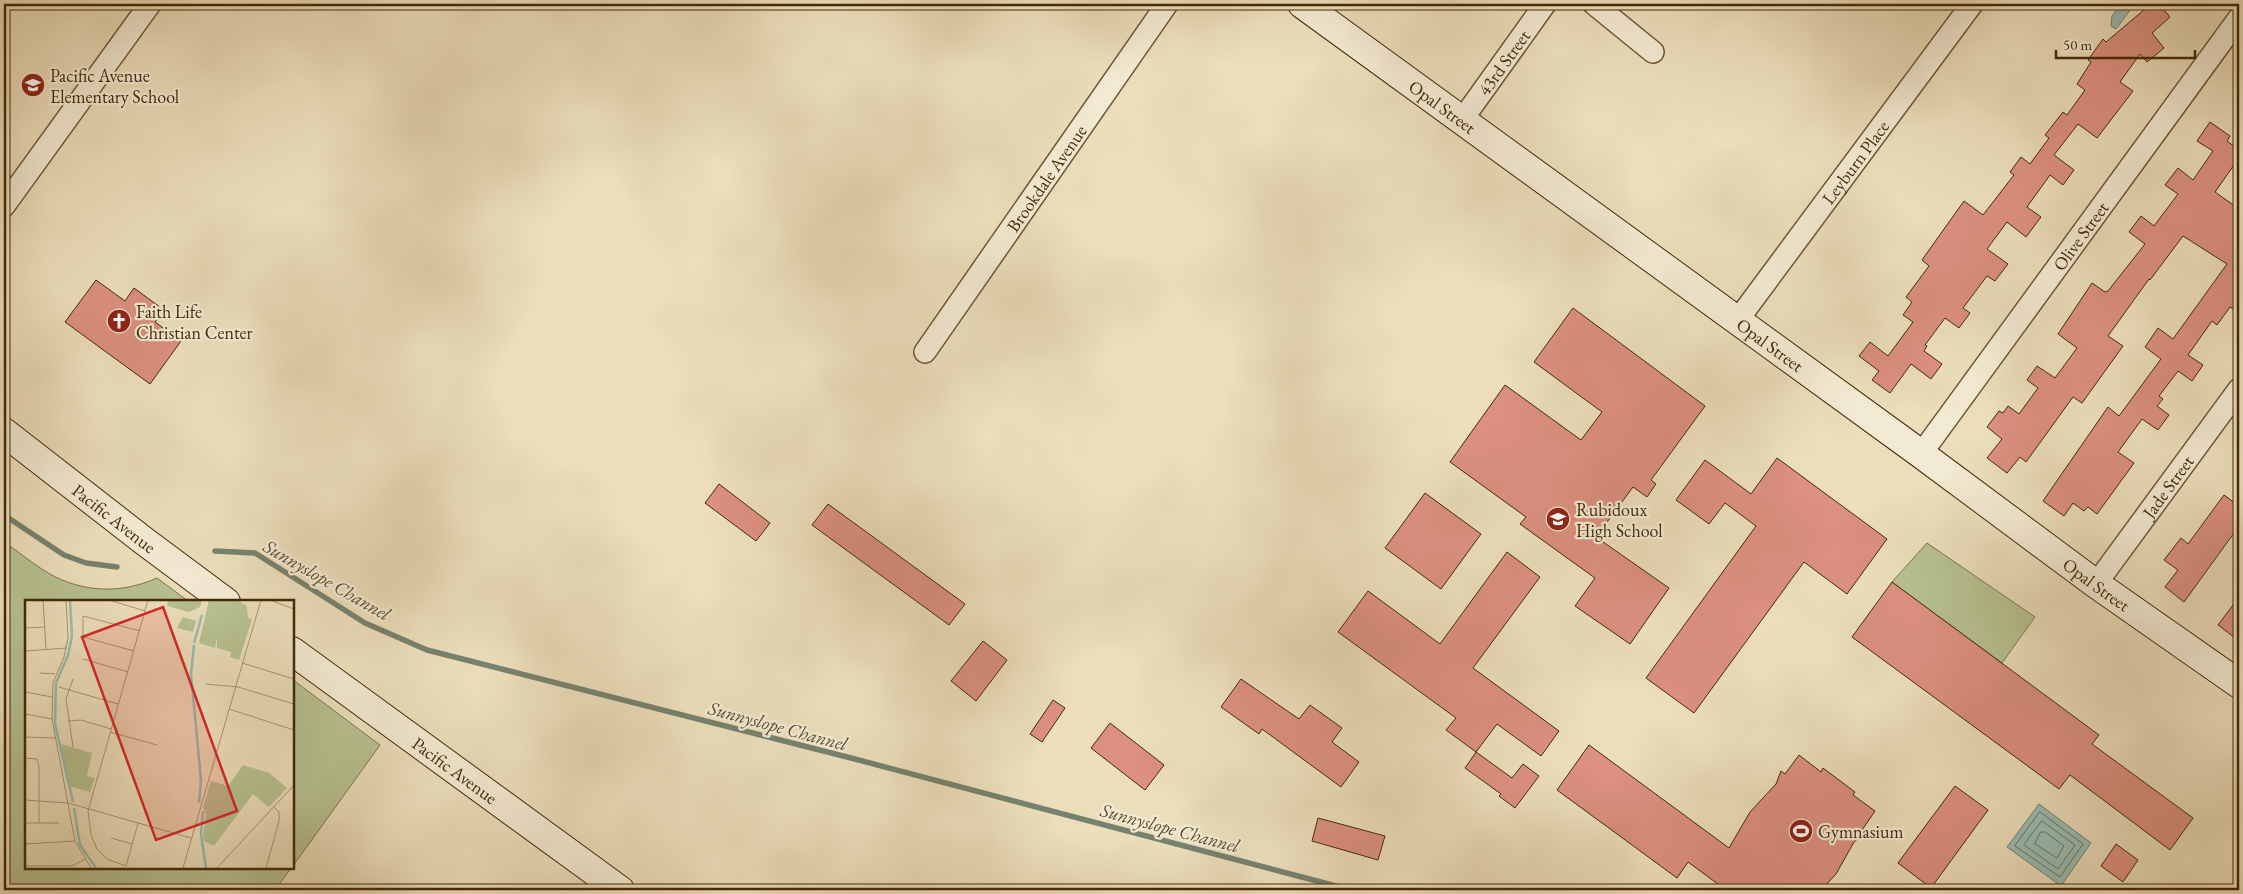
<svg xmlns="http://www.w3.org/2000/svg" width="2243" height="894" font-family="'EB Garamond',serif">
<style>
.green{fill:#b7c190;stroke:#7d764c}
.water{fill:#99bcb3;stroke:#77826e}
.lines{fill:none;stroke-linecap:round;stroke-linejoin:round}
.shore{stroke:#6e735d;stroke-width:1}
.stream{stroke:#77826e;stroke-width:5.5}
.building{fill:#dc9080;stroke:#432a07}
.street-casing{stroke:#6d5734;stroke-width:24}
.secondary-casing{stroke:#432a07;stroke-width:30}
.street{stroke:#f3ead3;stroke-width:21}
.secondary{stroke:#f3ead3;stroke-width:28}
.labels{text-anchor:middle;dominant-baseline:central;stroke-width:4.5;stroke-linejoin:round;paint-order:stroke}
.street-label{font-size:18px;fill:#432a07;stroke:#f3ead3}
.poi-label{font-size:18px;fill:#432a07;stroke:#f3ead3;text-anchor:start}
.water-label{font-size:19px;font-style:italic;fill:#584e32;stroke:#f3ead3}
.inset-river{fill:none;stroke:#99bcb3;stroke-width:2.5}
.inset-road{fill:none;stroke:#a89673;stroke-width:1}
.view{fill:#d62828;fill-opacity:0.15;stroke:#d62828;stroke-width:2.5}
.inset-edge{fill:none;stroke:#432a07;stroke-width:2.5}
</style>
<rect width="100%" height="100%" fill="#ecdebb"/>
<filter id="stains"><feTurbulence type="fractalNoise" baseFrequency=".004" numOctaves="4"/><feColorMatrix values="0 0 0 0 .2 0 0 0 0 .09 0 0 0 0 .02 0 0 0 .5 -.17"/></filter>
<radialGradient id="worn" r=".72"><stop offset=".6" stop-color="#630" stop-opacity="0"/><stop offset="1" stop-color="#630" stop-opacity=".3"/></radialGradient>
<g class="green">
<path d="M4 542C19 552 33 564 48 573 83 593 121 594 157 578L188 601 26 602V868H291L275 890H4Z"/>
<polygon points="1927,543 2035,617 2002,663 1892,582"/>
<polygon points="293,680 380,745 293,866"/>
</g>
<g class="water">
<polygon points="2121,4 2131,9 2116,29 2111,26 2112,16"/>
<polygon points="2039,804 2091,843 2061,886 2007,847"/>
</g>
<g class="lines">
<g class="shore">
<polygon points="2040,812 2083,844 2060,877 2015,846"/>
<polygon points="2042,821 2075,845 2058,869 2024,845"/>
<polygon points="2041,832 2045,832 2064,846 2057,858 2035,844"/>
</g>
<g class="stream">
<polyline points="4,515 64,555 86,563 117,567"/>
<polyline points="215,551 255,553 365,623 427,650 851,758 1351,890"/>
</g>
</g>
<g class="building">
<polygon points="2151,4 2159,4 2170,17 2152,33 2164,48 2147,62 2140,54 2120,82 2133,91 2097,138 2078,124 2054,155 2074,170 2063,185 2050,175 2027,207 2041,217 2026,237 2007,222 1987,249 2008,264 1995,281 1987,276 1963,308 1970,313 1959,328 1945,318 1925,345 1927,346 1924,351 1942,364 1931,379 1911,364 1890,393 1872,380 1879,371 1859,356 1870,342 1888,356 1913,322 1903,315 1912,302 1906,297 1929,266 1922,260 1964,201 1983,215 2014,175 2010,172 2021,157 2030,164 2049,138 2045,135 2063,112 2067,115 2085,90 2077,84 2091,62 2088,60 2103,39 2106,42"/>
<polygon points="2210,122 2230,136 2227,141 2239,150 2239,169 2234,165 2215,192 2239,209 2239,313 2230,307 2217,325 2212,321 2188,355 2203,365 2192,381 2178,371 2159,396 2163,399 2157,406 2169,415 2158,430 2142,419 2118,452 2134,463 2097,514 2088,507 2084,511 2073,503 2064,516 2043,501 2108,407 2119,416 2161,359 2145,347 2158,328 2173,339 2227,264 2183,236 2150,280 2149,279 2108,336 2123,346 2082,403 2073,397 2026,462 2020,457 2007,473 1987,458 2002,439 1987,427 1999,411 2003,413 2008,406 2019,414 2038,388 2027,380 2037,366 2055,378 2077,348 2058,334 2092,283 2105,292 2108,291 2145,244 2129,232 2141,216 2154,226 2178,194 2165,185 2178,168 2193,180 2213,151 2197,141"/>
<polygon points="96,280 125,301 134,288 164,310 155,322 181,341 150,384 65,322"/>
<polygon points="1573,308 1705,406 1651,480 1656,484 1647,497 1633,487 1596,537 1669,588 1630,644 1575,606 1595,578 1520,524 1526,517 1450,462 1505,385 1581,440 1602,412 1534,362"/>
<polygon points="1777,458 1887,539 1847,594 1804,562 1694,713 1646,678 1756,526 1725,503 1709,524 1676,500 1705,460 1751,494"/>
<polygon points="719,484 770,523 756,541 705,503"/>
<polygon points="1425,493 1481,534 1441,589 1385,548"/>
<polygon points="2224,495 2239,506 2239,537 2234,533 2184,602 2165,587 2178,570 2164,560 2181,538 2188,544"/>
<polygon points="828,504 965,604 949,625 812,525"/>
<polygon points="1507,552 1540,577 1473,668 1559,731 1541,756 1497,724 1476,752 1446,730 1456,718 1338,632 1368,591 1440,644"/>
<polygon points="1892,582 2099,735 2092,744 2193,818 2170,850 2070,775 2059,789 1852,637"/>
<polygon points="2239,597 2239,641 2218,625"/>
<polygon points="983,641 1007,660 976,701 951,681"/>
<polygon points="1241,679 1299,719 1310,705 1342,728 1332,742 1359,762 1341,787 1262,729 1259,734 1221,707"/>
<polygon points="1053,700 1065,708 1042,742 1030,734"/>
<polygon points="1110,723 1164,765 1145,790 1091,748"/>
<polygon points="1589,745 1729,848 1750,812 1776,784 1781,771 1785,774 1799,755 1821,772 1823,768 1855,792 1853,795 1875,811 1862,830 1866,832 1854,842 1836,874 1821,890 1726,890 1688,862 1677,878 1557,790"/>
<polygon points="1476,752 1512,778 1523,764 1539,776 1515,808 1499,796 1501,794 1465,768"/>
<polygon points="1955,786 1988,810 1931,888 1898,863"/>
<polygon points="1318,818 1385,836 1378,860 1312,841"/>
<polygon points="2116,844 2138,860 2123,882 2101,866"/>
</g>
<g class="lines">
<g class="street-casing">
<g id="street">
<polyline points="1594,4 1653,52"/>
<path id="s1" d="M1462 120 1545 4"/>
<polyline points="4,206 150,4"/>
<path id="s2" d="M1737 321 1972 4"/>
<path id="s3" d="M925 352 1167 4"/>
<path id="s4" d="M1921 454 2239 18"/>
<path id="s5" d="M2096 584 2239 389"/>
</g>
</g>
<g class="secondary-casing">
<g id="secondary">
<path id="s6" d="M1302 4 1921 454 2096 584 2239 684"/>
<path id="s7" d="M4 432 144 541 226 602"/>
<path id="s8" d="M292 651 620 890"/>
</g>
</g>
<use href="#street" class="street"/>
<use href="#secondary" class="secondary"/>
</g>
<defs>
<g id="school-disc" transform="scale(1.25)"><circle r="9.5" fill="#8f2418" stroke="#f3ead3"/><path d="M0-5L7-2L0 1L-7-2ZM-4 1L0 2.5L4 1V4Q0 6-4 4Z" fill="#fff"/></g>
<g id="church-disc" transform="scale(1.25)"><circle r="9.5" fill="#8f2418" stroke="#f3ead3"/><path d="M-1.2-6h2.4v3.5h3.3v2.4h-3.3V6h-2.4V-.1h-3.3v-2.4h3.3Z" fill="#fff"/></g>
<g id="stadium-disc" transform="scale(1.25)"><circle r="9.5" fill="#8f2418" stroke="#f3ead3"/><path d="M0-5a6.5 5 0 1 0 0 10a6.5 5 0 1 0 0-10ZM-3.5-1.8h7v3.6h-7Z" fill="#fff"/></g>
</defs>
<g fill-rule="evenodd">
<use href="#school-disc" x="33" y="85"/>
<use href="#church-disc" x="119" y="321"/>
<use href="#school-disc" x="1558" y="519"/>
<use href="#stadium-disc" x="1801" y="831"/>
</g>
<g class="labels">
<g class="street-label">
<text stroke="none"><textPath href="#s1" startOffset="71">43rd Street</textPath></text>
<text stroke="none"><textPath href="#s6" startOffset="174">Opal Street</textPath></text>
<text stroke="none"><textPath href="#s2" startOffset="198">Leyburn Place</textPath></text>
<text stroke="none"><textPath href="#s3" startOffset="212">Brookdale Avenue</textPath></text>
<text stroke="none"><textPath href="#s4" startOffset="270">Olive Street</textPath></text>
<text stroke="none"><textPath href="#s6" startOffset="579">Opal Street</textPath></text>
<text stroke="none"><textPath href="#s5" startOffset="121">Jade Street</textPath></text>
<text stroke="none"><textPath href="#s7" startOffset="140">Pacific Avenue</textPath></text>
<text stroke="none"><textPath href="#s6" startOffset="984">Opal Street</textPath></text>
<text stroke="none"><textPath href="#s8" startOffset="202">Pacific Avenue</textPath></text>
</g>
<g class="poi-label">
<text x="50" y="75">Pacific Avenue<tspan x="50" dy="21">Elementary School</tspan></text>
<text x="136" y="311">Faith Life<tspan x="136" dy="21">Christian Center</tspan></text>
<text x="1576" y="509">Rubidoux<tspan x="1576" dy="21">High School</tspan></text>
<text x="1818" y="831">Gymnasium</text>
</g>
<g class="water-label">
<text transform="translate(327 580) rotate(30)">Sunnyslope Channel</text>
<text transform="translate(778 726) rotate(15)">Sunnyslope Channel</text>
<text transform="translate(1170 828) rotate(15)">Sunnyslope Channel</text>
</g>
</g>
<g transform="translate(25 600)">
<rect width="269" height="269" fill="#ecdebb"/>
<path d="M143 0H177L175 7 164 12 142 6ZM184 0 214 1 222 6 223 18 227 19 214 60 205 57 206 52 192 48V37L190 48 174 43ZM158 17 171 21 168 32 152 28ZM36 144 67 153 62 176 70 178 65 192 44 186ZM218 165 244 173 262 188 244 207 228 194 189 246 179 241 178 235 181 215 178 207 186 181 203 186Z" fill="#b7c190"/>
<path class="inset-river" d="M45 0 47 36 43 55 31 83 30 124 48 202M169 43 177 15M169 45 166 74 176 180 174 203M49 208 55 245 71 268M178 211 176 234 181 268"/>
<path class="inset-road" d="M18 0 21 49M84 0 120 11M245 0 269 9M0 28 20 27M0 51 42 48M109 51 58 37V16L115 31M58 59 103 72M217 63 269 79M15 73 30 74M48 79 41 99 48 147M181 84 213 87 269 104M34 87 93 104M0 92 27 97M204 109 269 130M0 114 27 119M27 119 50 241 66 268M27 120 28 83 39 57 43 38 41 0M43 121 56 120 86 129M85 132 132 145M0 137 31 138M0 158 12 159 14 167V223M0 200 43 203 166 238M0 223H34M86 238 107 244M0 244 50 241M0 266H47L60 259M101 266 82 259 72 249 66 235 63 211 123 0M101 266 113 223M158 268 236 0M192 268 269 185M241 268 254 221V212L249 207"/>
<path class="view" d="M138 7 212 211 131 240 57 37Z"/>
<rect width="269" height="269" class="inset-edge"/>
</g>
<rect width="2243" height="894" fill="none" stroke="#ecdebb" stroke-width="20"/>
<rect x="5" y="5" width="2233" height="884" fill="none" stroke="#432a07" stroke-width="2.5"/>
<rect x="10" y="10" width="2223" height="874" fill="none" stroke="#432a07"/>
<path d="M2056 50v8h139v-8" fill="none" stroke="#432a07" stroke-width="2.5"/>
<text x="2063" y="50" font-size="15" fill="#432a07" stroke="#f3ead3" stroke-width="4" paint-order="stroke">50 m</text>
<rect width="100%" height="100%" filter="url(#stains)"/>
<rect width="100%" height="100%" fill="url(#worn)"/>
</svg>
